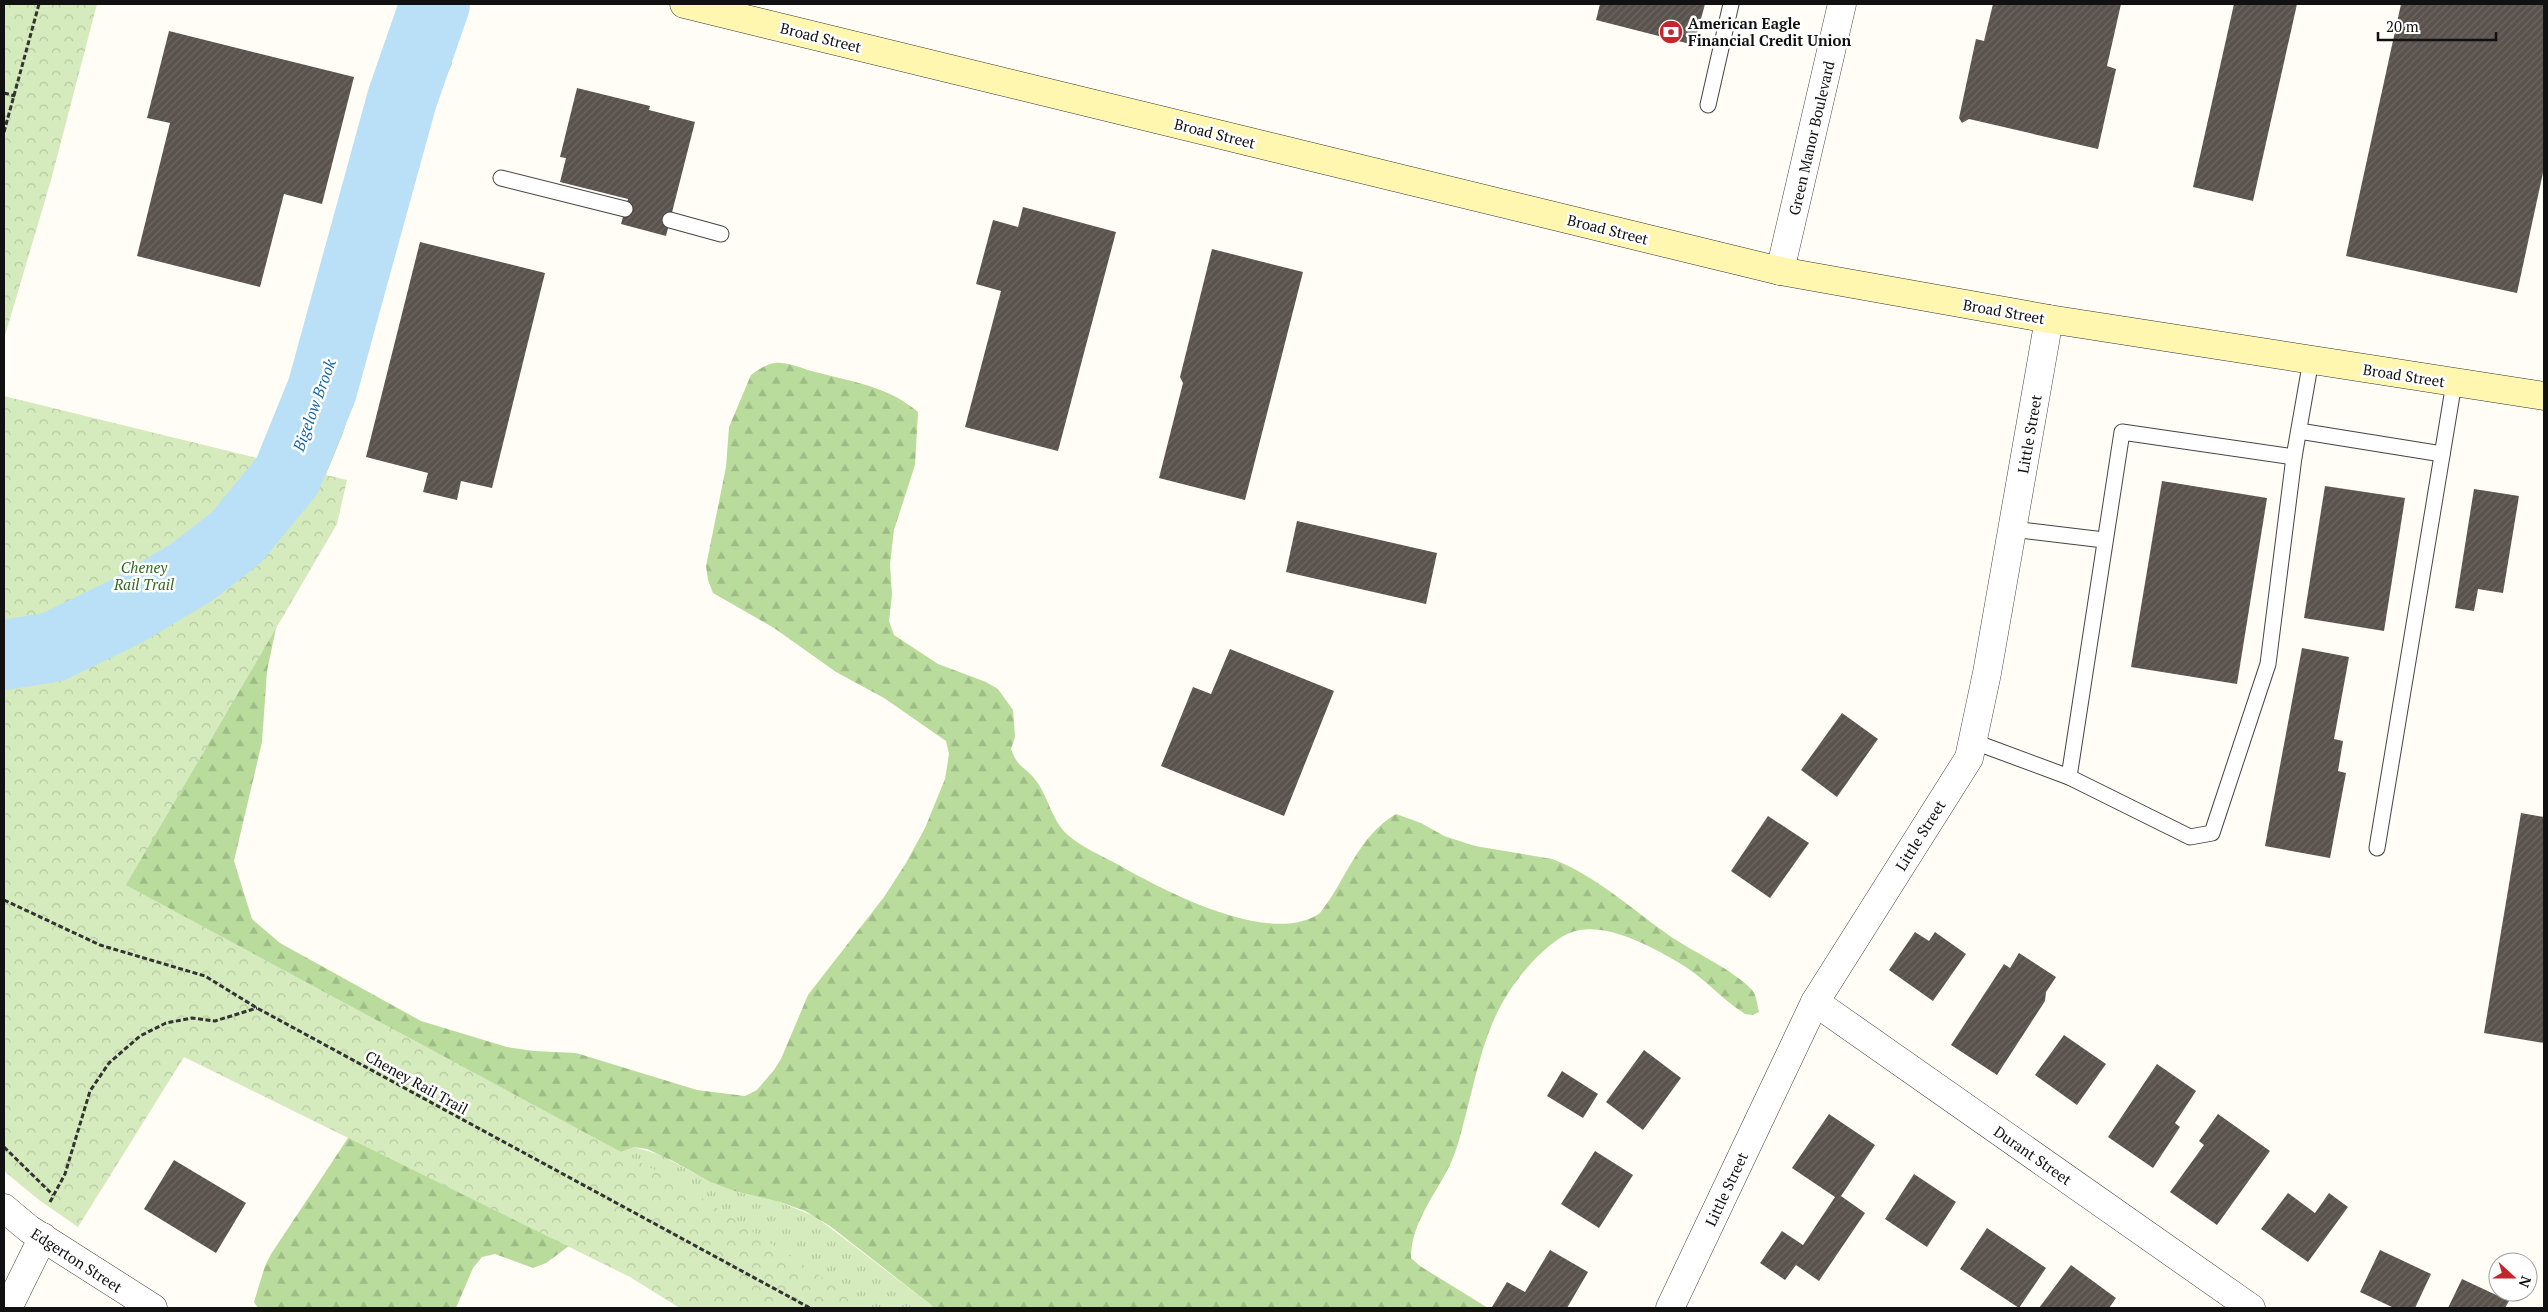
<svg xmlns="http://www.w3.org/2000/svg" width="2548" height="1312" font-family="'PT Serif',serif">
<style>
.grass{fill:url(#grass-tufts)}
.forest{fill:url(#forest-firs)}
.park{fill:url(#park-crowns)}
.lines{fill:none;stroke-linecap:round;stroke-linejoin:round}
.river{stroke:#b9e0f7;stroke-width:70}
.building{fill:url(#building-hatch)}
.lane-casing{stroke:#444;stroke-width:17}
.street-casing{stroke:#444;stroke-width:29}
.secondary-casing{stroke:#333;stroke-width:29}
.path{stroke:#333;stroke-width:3;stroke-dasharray:5 2.5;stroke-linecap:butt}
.lane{stroke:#fff;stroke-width:15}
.street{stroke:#fff;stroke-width:28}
.secondary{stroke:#fff6b0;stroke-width:28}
.labels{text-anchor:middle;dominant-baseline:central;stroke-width:5;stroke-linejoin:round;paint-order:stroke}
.poi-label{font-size:15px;font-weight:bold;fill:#111;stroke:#fff;text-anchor:start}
.street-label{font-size:15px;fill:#111;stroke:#fff}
.park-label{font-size:15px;font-style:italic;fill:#2f6b1f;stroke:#fff}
.water-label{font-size:16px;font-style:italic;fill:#1768a6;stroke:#fff}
</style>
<defs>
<pattern id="grass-tufts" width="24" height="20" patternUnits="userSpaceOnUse" patternTransform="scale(1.25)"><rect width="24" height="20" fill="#d5ebbd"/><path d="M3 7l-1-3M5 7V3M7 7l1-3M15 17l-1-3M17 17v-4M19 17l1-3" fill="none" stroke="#b6c8a1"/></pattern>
<pattern id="forest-firs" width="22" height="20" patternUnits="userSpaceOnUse" patternTransform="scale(1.25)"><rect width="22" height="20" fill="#b9dc9c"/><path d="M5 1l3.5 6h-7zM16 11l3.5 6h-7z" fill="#9ebc85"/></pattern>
<pattern id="park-crowns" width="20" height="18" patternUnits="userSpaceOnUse" patternTransform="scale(1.25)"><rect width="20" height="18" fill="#d5ebbd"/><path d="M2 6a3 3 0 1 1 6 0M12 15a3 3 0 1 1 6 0" fill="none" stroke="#b6c8a1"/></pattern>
<pattern id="building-hatch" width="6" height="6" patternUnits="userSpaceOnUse" patternTransform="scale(1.25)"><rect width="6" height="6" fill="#5a524d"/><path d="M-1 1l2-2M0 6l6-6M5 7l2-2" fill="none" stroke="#6d6662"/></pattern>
</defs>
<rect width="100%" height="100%" fill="#fffdf5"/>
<polygon class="grass" points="634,1147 661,1155 710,1182 734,1191 780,1202 816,1217 935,1308 680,1308 632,1278 611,1156"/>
<path class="forest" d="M437 40 448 45 452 50V64L436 97 396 232 377 316 343 433 310 513 276 628 267 671 262 742 234 861 252 919 280 943 421 1021 507 1047 534 1051 576 1053 697 1090 745 1096 757 1090 774 1070 781 1059 808 995 884 897 906 863 925 828 945 779 949 754 946 741 884 698 836 672 774 628 713 593 708 580 706 566 726 467 729 427 751 375C758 370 766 364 775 363 786 362 798 367 808 370 847 381 887 385 918 412L915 465 894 530 890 564 892 595 889 621 894 635 938 664 986 682 998 689 1013 710 1015 737 1011 749C1018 768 1023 765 1034 778 1049 796 1051 821 1069 836 1082 847 1100 855 1115 863 1161 889 1270 948 1320 913 1347 879 1357 837 1396 814L1421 823 1444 836 1475 846 1552 859C1597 876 1631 909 1670 936 1693 952 1734 970 1752 990 1757 996 1757 1005 1759 1012L1753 1015 1745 1014C1720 998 1702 975 1676 961 1650 946 1611 925 1580 930 1562 933 1549 946 1536 958 1484 1012 1481 1061 1462 1129 1458 1146 1452 1163 1443 1178 1429 1203 1411 1228 1411 1258L1420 1266 1488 1308H935L830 1226 805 1211 780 1202 734 1191 710 1182 673 1161 647 1149 634 1147 611 1156 569 1246 546 1263 533 1268 495 1254 482 1257 473 1268 456 1308H258L254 1302 265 1266 271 1254 358 1123 4 847V664L257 461C279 410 306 357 320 302 332 253 343 203 357 154 367 118 365 78 390 47Z"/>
<g class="park">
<polygon points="4,4 97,4 51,180 4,339"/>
<polygon points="4,396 347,480 337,524 126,885 662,1174 694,1193 869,1308 680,1308 632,1278 184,1057 78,1227 39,1200 4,1171"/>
</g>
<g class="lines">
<polyline class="river" points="4,655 53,647 125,612 192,572 236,538 287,476 322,390 402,99 435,4"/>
</g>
<g class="building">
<polygon points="1600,4 1705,4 1694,45 1596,20"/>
<polygon points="1993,4 2121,4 2107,66 2116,69 2098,149 1969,119 1962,123 1959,118 1976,39 1984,41"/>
<polygon points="2234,4 2297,4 2253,201 2193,187"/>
<polygon points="2401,4 2544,4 2544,168 2517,293 2346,256"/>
<polygon points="169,31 354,77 322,204 284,194 260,287 137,256 170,123 147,118"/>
<polygon points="577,88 650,106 649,110 695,122 666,236 621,224 628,199 560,182 566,158 560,157"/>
<polygon points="1023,207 1116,232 1058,451 965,427 1001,291 976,284 993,220 1018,227"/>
<polygon points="420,242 545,273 492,488 461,481 457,500 423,492 428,473 366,457"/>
<polygon points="1212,249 1303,272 1245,500 1159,478 1183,383 1180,377"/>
<polygon points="2162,481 2267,498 2237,684 2131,667"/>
<polygon points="2325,486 2405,498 2384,631 2304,618"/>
<polygon points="2474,489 2519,496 2503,593 2478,589 2474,611 2455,608"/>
<polygon points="1297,521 1437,553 1426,604 1286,572"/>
<polygon points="2302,648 2349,657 2334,739 2343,741 2338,771 2346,773 2330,858 2265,846"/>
<polygon points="1230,649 1334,691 1284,816 1161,766 1193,687 1211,694"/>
<polygon points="1842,713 1878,739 1837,797 1801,770"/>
<polygon points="2521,813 2544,817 2544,1043 2484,1033"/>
<polygon points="1768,816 1809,843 1770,898 1731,871"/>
<polygon points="1915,932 1929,941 1935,932 1966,954 1933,1001 1889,970"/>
<polygon points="2019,953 2056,977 2046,992 2045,1001 1997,1075 1951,1045 2004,964 2010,968"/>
<polygon points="2064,1035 2106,1064 2077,1105 2035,1075"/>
<polygon points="1644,1050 1681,1078 1643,1130 1606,1102"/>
<polygon points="2157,1064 2196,1091 2175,1123 2180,1127 2153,1168 2108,1137"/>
<polygon points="1562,1071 1598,1094 1583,1118 1547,1096"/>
<polygon points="1829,1114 1875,1145 1841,1196 1865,1213 1819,1281 1796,1265 1785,1280 1760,1263 1782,1231 1803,1245 1835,1197 1792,1168"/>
<polygon points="2218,1114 2270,1151 2217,1225 2170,1192 2204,1145 2199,1141"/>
<polygon points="1595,1151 1633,1175 1599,1228 1561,1204"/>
<polygon points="174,1160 246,1203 216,1253 144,1209"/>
<polygon points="1914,1174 1956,1202 1927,1247 1885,1219"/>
<polygon points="2288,1193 2315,1213 2329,1193 2348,1207 2308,1262 2261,1229"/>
<polygon points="1987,1228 2046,1268 2019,1308 1960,1269"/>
<polygon points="1550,1250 1588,1272 1567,1308 1492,1307 1507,1282 1525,1292"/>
<polygon points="2380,1250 2431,1274 2415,1308 2394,1308 2360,1292"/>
<polygon points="2071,1265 2116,1298 2109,1308 2039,1308"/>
<polygon points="2462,1279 2509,1301 2505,1308 2448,1308"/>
</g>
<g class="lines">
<g class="lane-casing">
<g id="lane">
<polyline points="1708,105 1731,4"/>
<polyline points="501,178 625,209"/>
<polyline points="670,220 721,234"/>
<polyline points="2299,431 2442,454"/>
<polyline points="2012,529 2104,540"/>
<polyline points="1972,741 2069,777 2122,432 2294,457"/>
<polyline points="2069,777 2190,837 2212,833 2268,664 2294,457 2311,360"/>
<polyline points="2377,848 2454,383"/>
</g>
</g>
<g class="street-casing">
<g id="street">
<polyline points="1780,271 1842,4"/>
<polyline points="1815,1002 2251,1308"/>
<polyline points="4,1208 29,1229 153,1308"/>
<polyline points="8,1308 43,1237"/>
<polyline points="1670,1308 1815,1002 1969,758 1987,673 2049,319"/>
</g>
</g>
<g class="secondary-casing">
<polyline id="secondary" points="684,4 1780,271 2049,319 2544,396"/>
</g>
<g class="path">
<polyline points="4,93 15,96"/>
<polyline points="4,132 39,4"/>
<polyline points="4,900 100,945 205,976 257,1008 810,1308"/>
<polyline points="4,1147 53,1195"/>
<polyline points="50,1202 65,1174 90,1091 109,1063 140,1036 166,1023 192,1018 215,1021 257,1008"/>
</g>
<use href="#lane" class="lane"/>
<use href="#street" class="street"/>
<use href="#secondary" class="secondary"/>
</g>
<defs>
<g id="bank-disc" transform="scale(1.25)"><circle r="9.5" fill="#c4262e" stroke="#fff"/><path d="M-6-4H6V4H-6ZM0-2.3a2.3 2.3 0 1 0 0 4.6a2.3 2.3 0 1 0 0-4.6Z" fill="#fff"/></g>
</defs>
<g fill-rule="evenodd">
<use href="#bank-disc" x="1671" y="32"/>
</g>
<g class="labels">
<g class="poi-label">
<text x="1688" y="23">American Eagle<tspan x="1688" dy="17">Financial Credit Union</tspan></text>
</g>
<g class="street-label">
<text transform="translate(821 37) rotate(14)">Broad Street</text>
<text transform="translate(1215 133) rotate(14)">Broad Street</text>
<text transform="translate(1811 138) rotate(-77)">Green Manor Boulevard</text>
<text transform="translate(1608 229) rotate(14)">Broad Street</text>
<text transform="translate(2004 311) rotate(10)">Broad Street</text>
<text transform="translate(2404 375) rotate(9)">Broad Street</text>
<text transform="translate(2029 434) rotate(-80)">Little Street</text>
<text transform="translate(1920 835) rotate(-58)">Little Street</text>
<text transform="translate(417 1082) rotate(29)">Cheney Rail Trail</text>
<text transform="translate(2033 1155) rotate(35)">Durant Street</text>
<text transform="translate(1726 1189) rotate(-65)">Little Street</text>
<text transform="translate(77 1260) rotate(33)">Edgerton Street</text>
</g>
<g class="park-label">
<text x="144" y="567">Cheney<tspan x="144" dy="17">Rail Trail</tspan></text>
</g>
<g class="water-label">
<text transform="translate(314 405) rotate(-70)">Bigelow Brook</text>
</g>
</g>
<rect width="2548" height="1312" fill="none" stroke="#111111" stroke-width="10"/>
<g transform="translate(2513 1277) rotate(111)"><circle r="24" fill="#ffffff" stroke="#a0a0a0"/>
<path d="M0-4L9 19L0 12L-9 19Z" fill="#c4262e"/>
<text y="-8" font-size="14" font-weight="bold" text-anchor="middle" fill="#111111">N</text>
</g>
<path d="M2378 32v8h118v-8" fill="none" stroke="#111111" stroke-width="2.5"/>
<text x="2386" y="32" font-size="15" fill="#111111" stroke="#ffffff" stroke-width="4" paint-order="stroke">20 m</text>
</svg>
